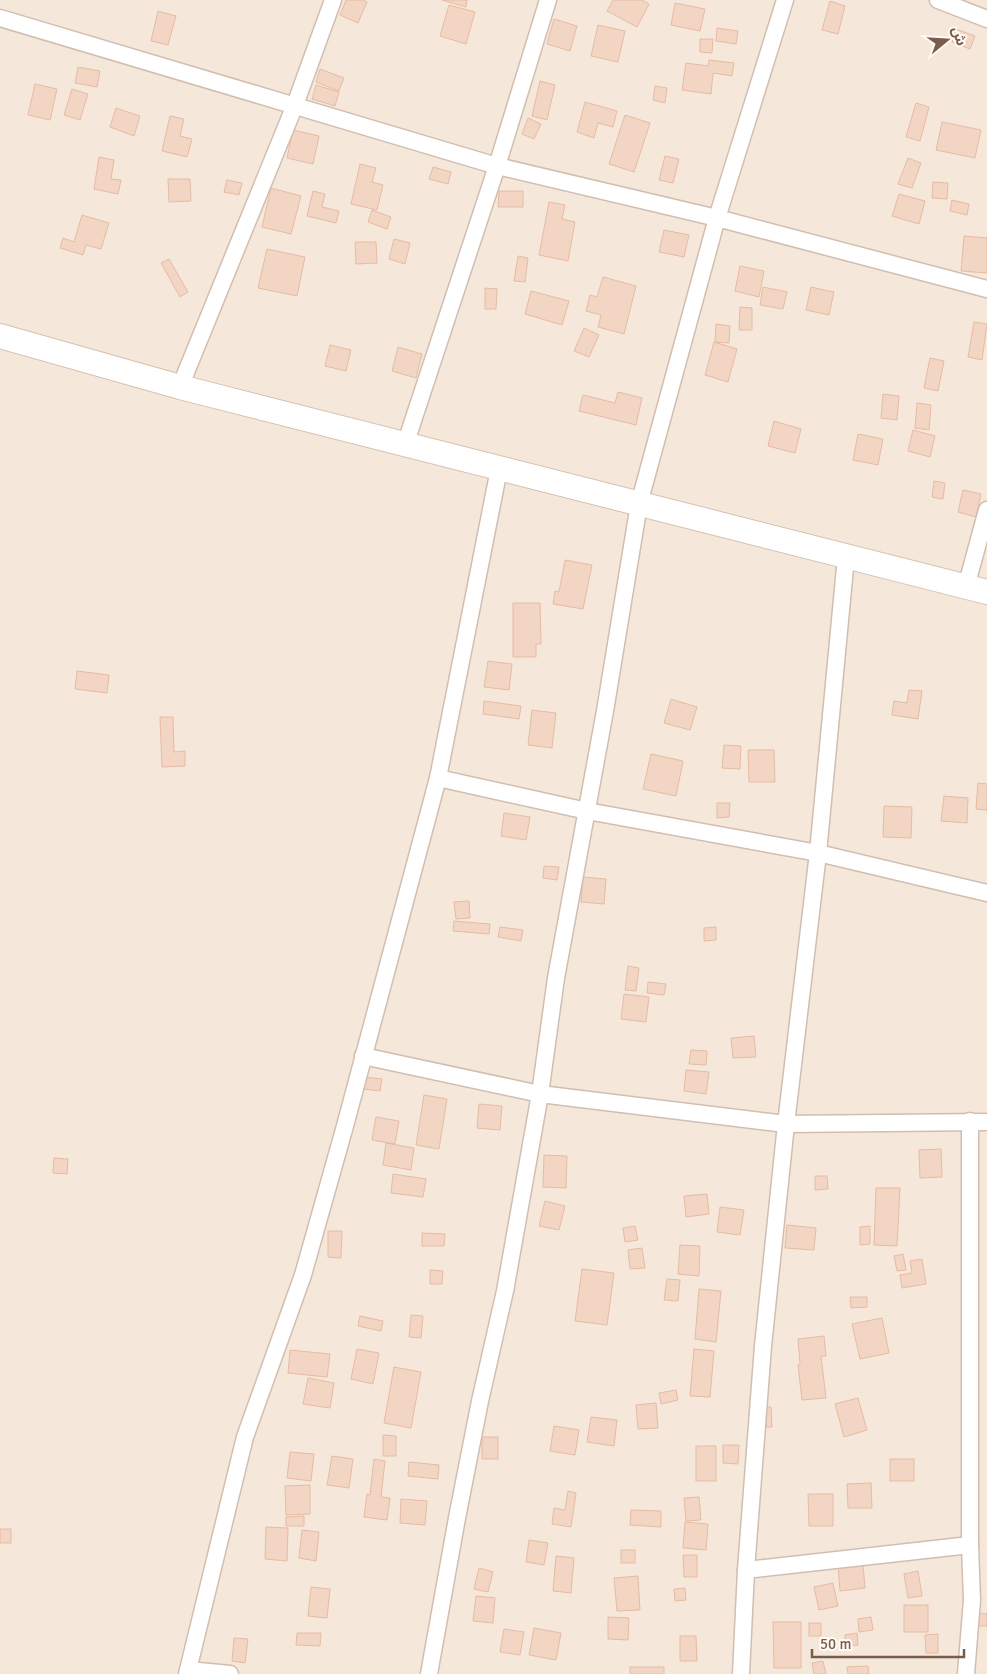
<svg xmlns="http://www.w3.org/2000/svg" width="987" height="1674" font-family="Signika,'Noto Sans Arabic',sans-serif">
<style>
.residential{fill:#f5e8da}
.building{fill:#f3d5c3;stroke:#e6bba3}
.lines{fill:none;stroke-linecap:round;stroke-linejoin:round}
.minor-casing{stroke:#d1beb0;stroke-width:19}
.secondary-casing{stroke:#d6c0b0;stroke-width:26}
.minor{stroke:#fff;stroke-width:16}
.secondary{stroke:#fff;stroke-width:24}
</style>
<rect width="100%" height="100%" fill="#fdf6ec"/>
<rect class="residential" x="0" y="0" width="987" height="1674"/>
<g class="building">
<polygon points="346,0 363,0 367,2 358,23 340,15"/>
<polygon points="442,0 467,0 466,7"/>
<polygon points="613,0 642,0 649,4 637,27 607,11"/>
<polygon points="830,1 845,6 838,34 822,30"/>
<polygon points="675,3 705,9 700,31 671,25"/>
<polygon points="449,5 475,12 466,44 440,36"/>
<polygon points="158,11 176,16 168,45 151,41"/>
<polygon points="554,19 577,26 570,51 547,44"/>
<polygon points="598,25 625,31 618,62 591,56"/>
<polygon points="717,28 738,31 736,44 716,41"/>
<polygon points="956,29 975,36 970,49 952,42"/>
<polygon points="700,39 713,39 712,53 700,52"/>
<polygon points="709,60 734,63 732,76 713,73 711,94 682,90 686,63 708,66"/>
<polygon points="78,67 100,71 97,87 75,83"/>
<polygon points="320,69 344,78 339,91 316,82"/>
<polygon points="540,81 555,85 547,120 532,116"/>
<polygon points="35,84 57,89 50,120 28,115"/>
<polygon points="316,85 339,92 335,106 312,99"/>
<polygon points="655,86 667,88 665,103 653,100"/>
<polygon points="72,89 88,94 80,120 64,115"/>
<polygon points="585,102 617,111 613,127 598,123 594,138 577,132"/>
<polygon points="916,103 929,107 920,141 906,137"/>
<polygon points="116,108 140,116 134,136 110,127"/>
<polygon points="625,115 650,123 634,172 609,164"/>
<polygon points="170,116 184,119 180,136 192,139 187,157 162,151"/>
<polygon points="528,118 541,124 534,139 522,134"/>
<polygon points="942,122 981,130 975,158 936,150"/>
<polygon points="293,130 319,136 313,164 287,158"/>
<polygon points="665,156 679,159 673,183 659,180"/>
<polygon points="99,157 114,160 111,179 121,180 118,194 94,189"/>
<polygon points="908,158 921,163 912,188 898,184"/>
<polygon points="360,164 376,168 372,182 383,185 377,210 351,204"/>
<polygon points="433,167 451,172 448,184 429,179"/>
<polygon points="168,179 190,179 191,201 169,202"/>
<polygon points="227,180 242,183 239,195 224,192"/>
<polygon points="933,182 948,183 947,199 932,198"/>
<polygon points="271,188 301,196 291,234 262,227"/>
<polygon points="313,191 325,194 322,207 339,211 336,223 307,216"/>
<polygon points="499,191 523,191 523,207 498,207"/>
<polygon points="899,194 925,201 919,224 892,216"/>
<polygon points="952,200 969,204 967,215 950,211"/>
<polygon points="549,202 565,205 562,219 575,222 568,261 539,255"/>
<polygon points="372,210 391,217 387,229 368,222"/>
<polygon points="82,215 109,223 101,249 86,245 83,255 60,248 63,238 74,242"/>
<polygon points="664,230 689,235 684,257 659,252"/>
<polygon points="964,236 987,238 987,273 961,271"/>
<polygon points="394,239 410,243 405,264 389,259"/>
<polygon points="355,242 376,242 377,263 356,264"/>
<polygon points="267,249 305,257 297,296 258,288"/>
<polygon points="518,256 528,258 525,282 514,281"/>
<polygon points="169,259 188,292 180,297 161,263"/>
<polygon points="740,266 764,271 759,297 735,291"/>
<polygon points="603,277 636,286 624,334 598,327 601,315 586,311 590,295 597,297"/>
<polygon points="763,287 787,292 783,309 760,305"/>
<polygon points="811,287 834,292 829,315 806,310"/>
<polygon points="485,288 497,289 496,309 485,309"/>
<polygon points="531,291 569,301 562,325 525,314"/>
<polygon points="740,307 752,308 752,330 739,330"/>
<polygon points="974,322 987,324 982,360 968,357"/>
<polygon points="716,324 730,326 729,343 715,342"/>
<polygon points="584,328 599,335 589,357 574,351"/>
<polygon points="714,342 737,349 728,382 705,375"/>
<polygon points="330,345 351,350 346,371 325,366"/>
<polygon points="398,347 422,354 416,378 392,371"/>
<polygon points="930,358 944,361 938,391 924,388"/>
<polygon points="618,392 642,398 636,425 579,411 583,395 615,403"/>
<polygon points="883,394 899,396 897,420 881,418"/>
<polygon points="917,403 931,405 929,430 915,428"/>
<polygon points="774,421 801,429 795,453 768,446"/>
<polygon points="913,430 935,436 930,457 908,451"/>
<polygon points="858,434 883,439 878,465 853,460"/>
<polygon points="934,481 945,483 943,499 932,497"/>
<polygon points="963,490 981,494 976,517 958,512"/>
<polygon points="565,560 592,565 583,609 553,604 555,591 559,592"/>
<polygon points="513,603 540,603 541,644 536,644 536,657 513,657"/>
<polygon points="488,661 512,664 509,690 484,687"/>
<polygon points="77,671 109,675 107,693 75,689"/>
<polygon points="909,690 922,691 918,719 892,715 894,701 907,703"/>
<polygon points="671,699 697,707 690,730 664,723"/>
<polygon points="484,701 521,706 519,719 483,714"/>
<polygon points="532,710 556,713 552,748 528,745"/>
<polygon points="160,717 173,717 174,752 185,751 185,766 162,767"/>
<polygon points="724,745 741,746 740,769 722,768"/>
<polygon points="748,750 774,750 775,782 749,782"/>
<polygon points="651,754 683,761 676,796 643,789"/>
<polygon points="978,783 987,784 987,810 976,809"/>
<polygon points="944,796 968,798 967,823 941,821"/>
<polygon points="717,803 730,803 729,817 717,818"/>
<polygon points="884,806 912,807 911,838 883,837"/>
<polygon points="504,813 530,817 526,840 501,836"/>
<polygon points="544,866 559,867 557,880 543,878"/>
<polygon points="583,877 606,879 604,904 581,902"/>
<polygon points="469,901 470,918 456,919 454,902"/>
<polygon points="454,921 490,924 489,934 453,931"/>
<polygon points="500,927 523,930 521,941 498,937"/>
<polygon points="716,927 716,940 704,941 704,928"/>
<polygon points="628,966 639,968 636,991 625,990"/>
<polygon points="648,982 666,984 664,995 647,993"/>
<polygon points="624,994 649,997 646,1022 621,1019"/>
<polygon points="754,1036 756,1057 733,1058 731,1038"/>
<polygon points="691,1050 707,1051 706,1065 689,1064"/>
<polygon points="686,1070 709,1072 706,1094 684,1091"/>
<polygon points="365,1077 382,1079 380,1091 364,1089"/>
<polygon points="424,1095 447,1099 439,1149 416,1145"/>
<polygon points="479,1104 502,1106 500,1130 477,1128"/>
<polygon points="376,1117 399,1121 395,1144 372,1140"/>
<polygon points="386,1143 414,1148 411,1170 383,1165"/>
<polygon points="941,1149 942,1177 920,1178 919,1150"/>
<polygon points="544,1155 567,1156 566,1188 543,1187"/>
<polygon points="54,1158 68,1159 67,1174 53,1173"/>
<polygon points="393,1174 426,1179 423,1197 391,1193"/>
<polygon points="815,1176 827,1176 828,1189 815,1190"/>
<polygon points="876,1188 900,1188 897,1246 874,1245"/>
<polygon points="707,1194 709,1214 686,1217 684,1196"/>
<polygon points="545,1201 565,1206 559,1230 539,1226"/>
<polygon points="720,1207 744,1210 740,1235 717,1232"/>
<polygon points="787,1225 816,1228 814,1250 785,1248"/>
<polygon points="635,1226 638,1240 625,1242 623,1228"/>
<polygon points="870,1226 870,1244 860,1245 860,1227"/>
<polygon points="328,1231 342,1231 341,1258 328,1257"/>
<polygon points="422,1233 445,1234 444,1246 422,1246"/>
<polygon points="680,1245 700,1246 699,1276 678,1274"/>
<polygon points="642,1248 645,1268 630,1269 628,1250"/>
<polygon points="903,1254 906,1270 897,1271 894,1256"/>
<polygon points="922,1259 926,1284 902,1288 900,1275 912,1273 910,1261"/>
<polygon points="582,1269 614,1273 607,1325 575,1321"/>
<polygon points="430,1270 443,1271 442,1284 430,1284"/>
<polygon points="667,1279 680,1280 678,1301 664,1300"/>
<polygon points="699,1289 721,1291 716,1342 695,1339"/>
<polygon points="850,1297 867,1297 867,1307 851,1308"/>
<polygon points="411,1315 423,1316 421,1338 409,1337"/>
<polygon points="360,1316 383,1321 381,1331 358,1326"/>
<polygon points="882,1318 889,1353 860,1359 852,1324"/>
<polygon points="824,1336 826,1356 821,1356 826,1398 802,1400 798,1365 800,1364 798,1339"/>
<polygon points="357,1349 379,1353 373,1384 351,1379"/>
<polygon points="694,1349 714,1351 710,1397 690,1396"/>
<polygon points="290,1350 330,1354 327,1377 288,1373"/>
<polygon points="394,1367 421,1372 411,1428 384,1423"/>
<polygon points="308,1378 334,1383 330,1408 303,1404"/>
<polygon points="676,1390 678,1400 661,1404 659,1393"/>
<polygon points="858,1398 867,1430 844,1437 835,1404"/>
<polygon points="656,1403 658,1428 638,1429 636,1405"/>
<polygon points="759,1407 771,1407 772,1427 759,1427"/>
<polygon points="591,1417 617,1420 614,1446 587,1442"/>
<polygon points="554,1426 579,1430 575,1455 550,1451"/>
<polygon points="383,1435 396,1436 396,1456 383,1456"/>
<rect x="482" y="1437" width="16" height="22"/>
<polygon points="723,1445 739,1445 738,1464 723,1463"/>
<rect x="696" y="1446" width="20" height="35"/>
<polygon points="290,1452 314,1454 311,1481 287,1478"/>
<polygon points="332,1456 353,1459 349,1488 327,1485"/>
<polygon points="374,1459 385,1461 381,1497 390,1498 387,1520 364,1517 367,1494 370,1495"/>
<rect x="890" y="1459" width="24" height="22"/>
<polygon points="409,1462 439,1465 438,1479 408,1476"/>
<polygon points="871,1483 872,1508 848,1508 847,1484"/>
<polygon points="310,1485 310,1514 286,1515 285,1486"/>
<polygon points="568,1491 576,1493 571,1527 552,1524 554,1508 565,1510"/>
<polygon points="808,1494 833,1494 833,1526 809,1526"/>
<polygon points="699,1497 701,1520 686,1521 684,1498"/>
<polygon points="401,1499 427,1501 425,1525 400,1523"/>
<polygon points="631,1510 661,1511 661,1527 630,1525"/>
<polygon points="304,1516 304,1526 286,1526 286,1517"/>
<polygon points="685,1522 708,1524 706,1550 683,1548"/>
<polygon points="266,1527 288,1528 287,1561 265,1559"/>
<rect x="0" y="1529" width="11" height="14"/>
<polygon points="302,1530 319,1532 316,1561 299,1558"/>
<polygon points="529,1540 548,1543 544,1565 526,1562"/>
<rect x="621" y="1550" width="14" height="13"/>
<polygon points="683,1555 697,1555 697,1577 684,1577"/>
<polygon points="556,1556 574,1558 571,1593 553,1591"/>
<polygon points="863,1564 865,1588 840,1591 838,1566"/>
<polygon points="479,1568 493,1572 488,1592 474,1589"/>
<polygon points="918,1571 922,1596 908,1598 904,1574"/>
<polygon points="638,1576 640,1610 617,1611 614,1578"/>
<polygon points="833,1583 838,1606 819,1610 814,1587"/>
<polygon points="311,1587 330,1589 327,1618 308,1616"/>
<polygon points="685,1588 686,1600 675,1601 674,1589"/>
<polygon points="476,1596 495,1598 493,1623 473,1621"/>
<rect x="904" y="1605" width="24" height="27"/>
<polygon points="974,1613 987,1614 987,1626 974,1626"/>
<polygon points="608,1617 629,1618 628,1640 608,1639"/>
<polygon points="871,1617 873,1630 859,1632 858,1619"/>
<polygon points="773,1622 801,1622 801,1668 774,1668"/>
<rect x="809" y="1623" width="12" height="13"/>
<polygon points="534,1628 561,1633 556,1660 529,1655"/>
<polygon points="504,1629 524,1632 520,1655 500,1652"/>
<polygon points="297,1633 321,1633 320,1646 296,1645"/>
<polygon points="857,1633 858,1645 846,1646 845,1635"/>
<polygon points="938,1634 938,1653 926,1653 925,1635"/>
<polygon points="680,1636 696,1636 697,1661 680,1661"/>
<polygon points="234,1638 248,1639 245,1663 232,1661"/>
<polygon points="823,1661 826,1674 814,1674 812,1663"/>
<polygon points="868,1666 869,1674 848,1674 847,1667"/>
<rect x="630" y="1667" width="34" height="7"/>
</g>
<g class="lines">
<g class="minor-casing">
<g id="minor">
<polyline points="938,0 987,19"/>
<polyline points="0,18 497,166 717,218 987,289"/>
<polyline points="180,387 295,105 333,0"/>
<polyline points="405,445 497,166 548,0"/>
<polyline points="966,587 987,510"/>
<polyline points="438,778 587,811 818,853 987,893"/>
<polyline points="363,1056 540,1094 786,1124 987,1122"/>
<polyline points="746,1570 970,1545"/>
<polyline points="188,1670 230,1674"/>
<polyline points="187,1674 245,1437 303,1275 345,1126 438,778 499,469"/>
<polyline points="429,1674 457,1518 480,1401 505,1291 540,1094 556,978 605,711 639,504 717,218 785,0"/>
<polyline points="741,1674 746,1570 763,1346 786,1124 818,853 846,557"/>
<polyline points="966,1674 972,1600 970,1545 970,1121"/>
</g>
</g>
<g class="secondary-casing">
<polyline id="secondary" points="0,336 180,387 987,592"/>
</g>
<use href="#minor" class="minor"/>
<use href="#secondary" class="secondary"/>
</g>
<g transform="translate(947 40) rotate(72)" stroke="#fffaf3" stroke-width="4" paint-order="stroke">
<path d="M0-4L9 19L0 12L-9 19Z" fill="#7a5c4d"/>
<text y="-8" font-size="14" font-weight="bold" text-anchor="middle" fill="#7a5c4d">ش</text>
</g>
<path d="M812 1649v8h152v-8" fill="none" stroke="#7a5c4d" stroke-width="2.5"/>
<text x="820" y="1649" font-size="15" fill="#7a5c4d" stroke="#fffaf3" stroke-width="4" paint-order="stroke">50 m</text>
</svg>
